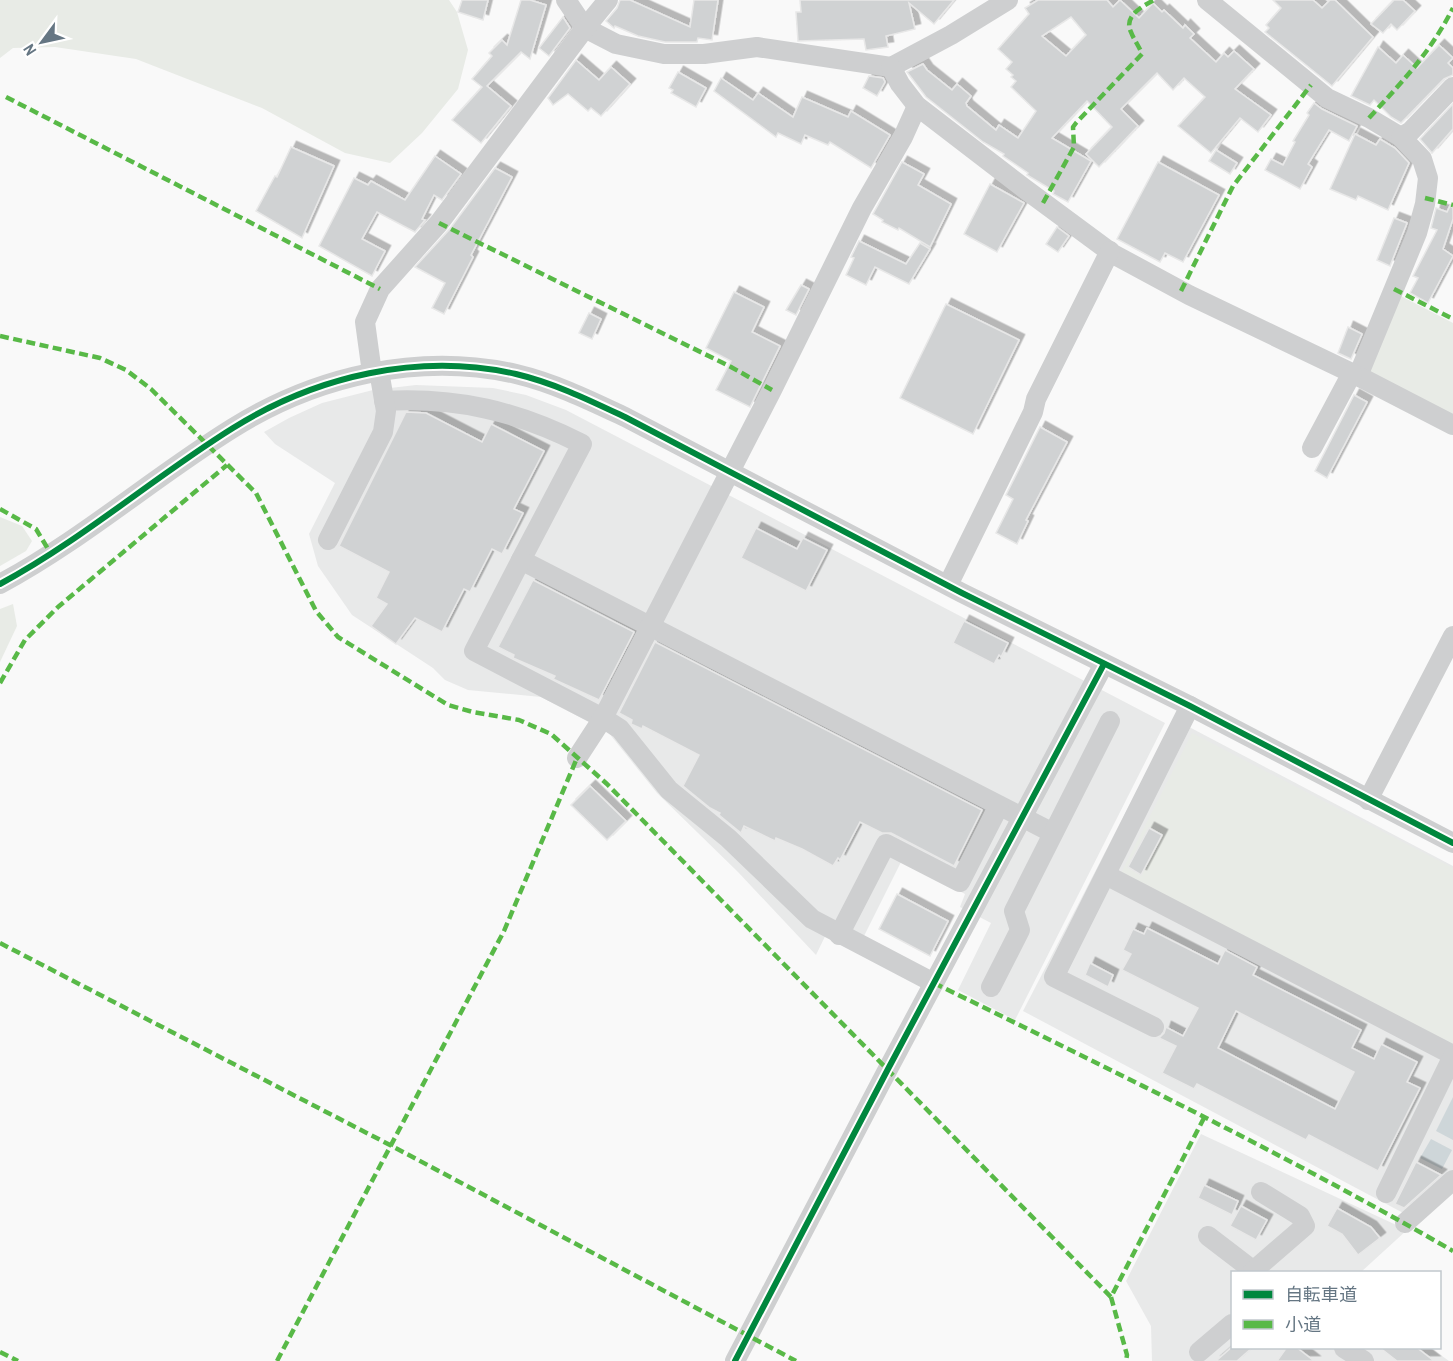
<svg xmlns="http://www.w3.org/2000/svg" width="1453" height="1361" font-family="'Archivo Narrow','Noto Sans JP',sans-serif">
<style>
.built{fill:#e8e9e9}
.green{fill:#e8ebe6}
.water{fill:#ced6d9}
.building{fill:#d0d2d3;stroke:#e8e8e8;stroke-width:1.5;fill-rule:evenodd;filter:url(#shadow)}
.lines{fill:none;stroke-linecap:round;stroke-linejoin:round}
.minor{stroke:#cecfd0;stroke-width:20}
.quiet{stroke:#58b947;stroke-width:4.5;stroke-dasharray:9 4.5;stroke-linecap:butt}
.cycleway-casing{stroke:#fff;stroke-width:10}
.cycleway{stroke:#00873e;stroke-width:6}
</style>
<defs>
<filter id="shadow"><feDropShadow dx="5.5" dy="-5.5" stdDeviation="0" flood-color="#0004"/></filter>
</defs>
<rect width="100%" height="100%" fill="#f9f9f9"/>
<g class="built">
<polygon points="416,385 493,388 526,395 566,410 1165,723 1015,1020 958,990 991,923 960,907 965,894 902,860 862,940 831,924 816,955 738,872 657,793 608,732 541,697 468,690 445,680 433,668 352,615 318,566 309,534 335,483 275,444 264,432 289,418 322,403 373,390"/>
<polygon points="1174,719 1453,866 1453,1174 1407,1215 1023,1011"/>
<polygon points="1201,1134 1407,1230 1361,1272 1232,1272 1232,1348 1431,1348 1449,1361 1152,1361 1151,1326 1126,1281"/>
</g>
<g class="green">
<polygon points="0,0 449,0 457,12 468,50 458,89 422,133 390,163 345,153 262,108 136,59 55,47 13,48 0,58"/>
<polygon points="1399,295 1453,323 1453,419 1364,374"/>
<polygon points="0,517 22,526 32,541 26,551 0,566"/>
<polygon points="13,604 17,626 0,662 0,609"/>
<polygon points="1192,733 1453,868 1453,1050 1119,877"/>
</g>
<g class="water">
<polygon points="1453,1097 1453,1140 1436,1131"/>
<polygon points="1431,1139 1452,1150 1442,1169 1420,1158"/>
</g>
<g class="building">
<polygon points="462,0 488,0 483,20 458,12"/>
<polygon points="521,0 530,0 546,5 530,59 521,52 487,86 511,106 481,143 452,120 482,87 472,79 492,56 489,53 502,40 507,45"/>
<polygon points="620,0 630,0 690,27 694,0 718,0 712,40 698,38 697,42 665,42 638,36 615,26 614,28 606,21 617,8"/>
<polygon points="800,0 954,0 934,24 909,3 915,29 886,36 888,47 866,50 864,39 798,41 796,12 801,12"/>
<path d="M1038 0H1107L1113 7 1120 0 1139 18 1153 3 1162 12 1164 10 1183 28 1185 25 1194 34 1190 38 1216 62 1224 53 1228 57 1234 51 1254 69 1235 89 1271 115 1258 132 1240 118 1211 153 1178 126 1205 97 1184 78 1173 90 1157 73 1121 109 1138 126 1099 167 1086 154 1112 127 1087 101 1052 138 1091 161 1068 202 1053 194 1054 191 1027 175 1028 173 1003 156 1004 154 983 142 926 97 907 72 923 64 927 70 952 90 957 84 971 96 966 103 967 106 996 130 999 125 1018 138 1036 111 1011 87 1016 81 1011 77 1013 75 1006 69 1012 62 998 49 1029 14 1025 8ZM1071 17 1086 35 1066 56 1042 36Z"/>
<polygon points="1273,0 1313,0 1322,8 1330,0 1335,0 1373,37 1332,86 1265,32 1269,28 1266,25 1281,8"/>
<polygon points="1394,0 1403,0 1415,11 1397,30 1391,24 1383,33 1371,24"/>
<polygon points="563,17 570,28 549,56 539,48"/>
<polygon points="1439,45 1453,58 1448,63 1453,68 1453,75 1444,79 1401,123 1391,117 1374,100 1370,105 1351,96 1378,47 1396,63 1403,55 1417,68"/>
<polygon points="576,60 599,80 611,67 630,84 601,116 591,108 588,111 568,94 553,105 548,98"/>
<polygon points="678,72 706,88 696,107 671,93 673,90 669,88"/>
<polygon points="869,76 883,78 885,82 877,96 863,88"/>
<polygon points="721,78 753,100 758,93 793,117 802,97 848,117 851,111 890,135 871,168 830,142 828,145 805,135 801,144 778,133 776,137 714,91"/>
<polygon points="1314,103 1322,109 1357,126 1349,141 1329,130 1308,164 1312,167 1300,189 1265,170 1271,159 1283,165 1295,142 1293,141 1309,115 1307,113"/>
<polygon points="1453,104 1453,129 1432,153 1420,139"/>
<polygon points="1355,134 1376,145 1380,139 1395,148 1409,163 1388,210 1358,196 1356,200 1330,189"/>
<polygon points="291,147 334,166 302,238 256,211 275,176 277,177"/>
<polygon points="1216,150 1237,163 1230,174 1209,161"/>
<polygon points="435,156 461,174 442,200 434,195 422,219 425,220 415,232 377,212 362,239 385,251 372,276 319,246 354,178 368,185 371,181 405,200"/>
<polygon points="902,162 924,174 918,185 951,204 930,247 899,228 898,230 882,222 883,220 873,214"/>
<polygon points="1158,162 1219,195 1183,262 1165,253 1160,262 1117,239"/>
<polygon points="495,168 512,177 471,255 473,257 444,314 432,308 445,283 415,267 449,230"/>
<polygon points="990,184 1024,203 997,252 964,234"/>
<polygon points="1450,206 1453,208 1453,219 1443,249 1453,256 1428,303 1410,293 1418,278 1413,276 1437,230 1431,228 1436,208 1447,212"/>
<polygon points="1394,218 1407,223 1390,266 1377,260"/>
<polygon points="1057,227 1069,236 1058,252 1046,244"/>
<polygon points="859,241 906,264 920,243 930,249 909,284 875,267 866,285 846,275 854,258 851,257"/>
<polygon points="801,285 809,289 796,315 786,310"/>
<polygon points="734,292 764,307 752,332 780,346 750,407 716,390 731,361 706,348"/>
<polygon points="946,304 1019,340 973,434 900,398"/>
<polygon points="589,313 601,319 592,339 579,333"/>
<polygon points="1348,327 1362,334 1351,359 1338,353"/>
<polygon points="1354,395 1367,402 1327,478 1315,471"/>
<polygon points="406,412 426,413 482,442 491,424 544,451 514,509 523,513 502,554 492,549 470,592 464,589 442,632 415,618 396,644 371,626 387,604 376,598 389,572 339,546"/>
<polygon points="1040,427 1067,442 1026,520 1028,521 1017,544 996,533 1013,499 1006,495"/>
<polygon points="756,528 797,549 803,538 827,550 806,591 741,558"/>
<polygon points="533,580 634,632 599,700 553,679 555,676 513,658 514,655 498,647"/>
<polygon points="964,621 1008,643 1001,657 999,655 994,664 953,643"/>
<polygon points="655,642 982,810 954,866 891,833 882,833 860,822 840,860 838,858 833,866 802,849 776,838 775,841 744,826 741,833 719,815 720,813 710,808 683,786 699,755 643,726 642,729 631,724 632,720 619,713"/>
<polygon points="590,786 626,821 607,840 571,805"/>
<polygon points="1149,828 1162,835 1141,875 1128,867"/>
<polygon points="897,894 948,921 930,956 879,929"/>
<path d="M1147 928 1218 964 1225 950 1257 967 1253 975 1361 1030 1352 1048 1374 1059 1381 1044 1417 1062 1407 1082 1420 1088 1378 1171 1309 1135 1306 1140 1197 1084 1194 1089 1162 1073 1176 1046 1159 1038 1164 1033 1166 1027 1183 1036 1198 1008 1122 970 1131 954 1123 950 1133 929 1144 934ZM1236 1011 1354 1072 1335 1109 1218 1048Z"/>
<polygon points="1090,963 1113,975 1108,987 1085,975"/>
<polygon points="1416,1162 1441,1175 1404,1208 1395,1204"/>
<polygon points="1204,1185 1238,1201 1232,1215 1198,1198"/>
<polygon points="1241,1206 1267,1220 1256,1240 1230,1226"/>
<polygon points="1337,1208 1371,1227 1380,1238 1358,1255 1342,1234 1327,1226"/>
<polygon points="1232,1347 1253,1347 1237,1361 1216,1361"/>
<polygon points="1287,1347 1296,1347 1314,1361 1277,1361"/>
<polygon points="1379,1347 1416,1347 1434,1361 1397,1361"/>
</g>
<g class="lines">
<g class="minor">
<polyline points="566,0 585,28 616,44 664,54 704,54 757,47 891,67 951,35 1008,0"/>
<polyline points="1207,0 1327,98 1369,118 1401,137 1422,159 1428,178 1425,204 1417,233 1358,376"/>
<polyline points="891,67 900,84 917,106 1025,189 1113,254 1189,295 1358,376 1453,425"/>
<polyline points="1401,137 1411,131 1453,87"/>
<polyline points="372,373 365,322 380,289 439,223 585,28 608,0"/>
<path d="M384 401C457 397 517 411 582 444L521 560 1053 833"/>
<polyline points="1312,448 1352,373"/>
<polyline points="328,540 383,432 386,411 379,371"/>
<polyline points="521,560 474,651 603,718 620,729 669,790 728,838 812,919 934,983"/>
<path d="M0 584C82 540 154 477 233 428 316 376 419 352 516 374 554 383 589 400 625 417L962 593 1190 706 1453 843"/>
<polyline points="948,585 1033,412 1036,399 1110,251"/>
<polyline points="577,758 603,718 772,390 862,208 903,137 917,106"/>
<polyline points="1368,800 1453,636"/>
<polyline points="1106,875 1453,1055"/>
<polyline points="839,935 886,844 960,882 999,806"/>
<polyline points="991,987 1020,930 1014,911 1110,721"/>
<polyline points="1154,1027 1054,977 1190,706"/>
<polyline points="1386,1193 1453,1056"/>
<polyline points="1405,1223 1453,1180"/>
<polyline points="1208,1236 1255,1272"/>
<polyline points="1253,1271 1305,1226 1300,1216 1261,1192"/>
<polyline points="1344,1348 1364,1361"/>
<polyline points="1199,1352 1232,1324"/>
<polyline points="735,1361 888,1069 1104,664"/>
</g>
<g class="quiet">
<polyline points="6,97 380,289"/>
<path d="M1369 118C1402 82 1430 53 1453 8"/>
<polyline points="1425,198 1453,205"/>
<path d="M1043 203 1074 147 1073 127 1076 123 1142 54C1139 46 1134 40 1131 32 1123 16 1143 6 1154 0"/>
<polyline points="439,223 731,367 772,390"/>
<polyline points="1394,289 1453,319"/>
<polyline points="1181,291 1233,186 1311,85"/>
<polyline points="0,336 100,358 126,370 151,389 256,493 316,611 338,637 448,705 473,712 519,720 551,734 607,784 1111,1297 1204,1118"/>
<polyline points="0,509 36,529 51,554"/>
<polyline points="0,683 25,640 58,607 227,465"/>
<polyline points="0,943 390,1145 796,1361"/>
<path d="M934 983C1109 1069 1285 1154 1453 1251"/>
<polyline points="1111,1297 1127,1355 1126,1361"/>
<polyline points="0,1352 18,1361"/>
<polyline points="277,1361 504,931 577,758"/>
</g>
<g class="cycleway-casing">
<g id="cycleway">
<path d="M0 584C82 540 154 477 233 428 316 376 419 352 516 374 554 383 589 400 625 417L962 593 1190 706 1453 843"/>
<polyline points="735,1361 888,1069 1104,664"/>
</g>
</g>
<use href="#cycleway" class="cycleway"/>
</g>
<rect x="1231" y="1271" width="210" height="78" fill="#ffffff" stroke="#c1c8cd" stroke-width="1.5"/>
<rect x="1243" y="1290" width="30" height="9" fill="#00873e" stroke="#c1c8cd" stroke-width="1.5"/>
<text x="1285" y="1301" font-size="18" fill="#657683">自転車道</text>
<rect x="1243" y="1320" width="30" height="9" fill="#58b947" stroke="#c1c8cd" stroke-width="1.5"/>
<text x="1285" y="1331" font-size="18" fill="#657683">小道</text>
<g transform="translate(42 42) rotate(237)" stroke="#ffffff" stroke-width="4.5" paint-order="stroke">
<path d="M0-4.5L10 22L0 15L-10 22Z" fill="#657683"/>
<text y="-9" font-size="16" font-weight="bold" text-anchor="middle" fill="#657683">N</text>
</g>
</svg>
